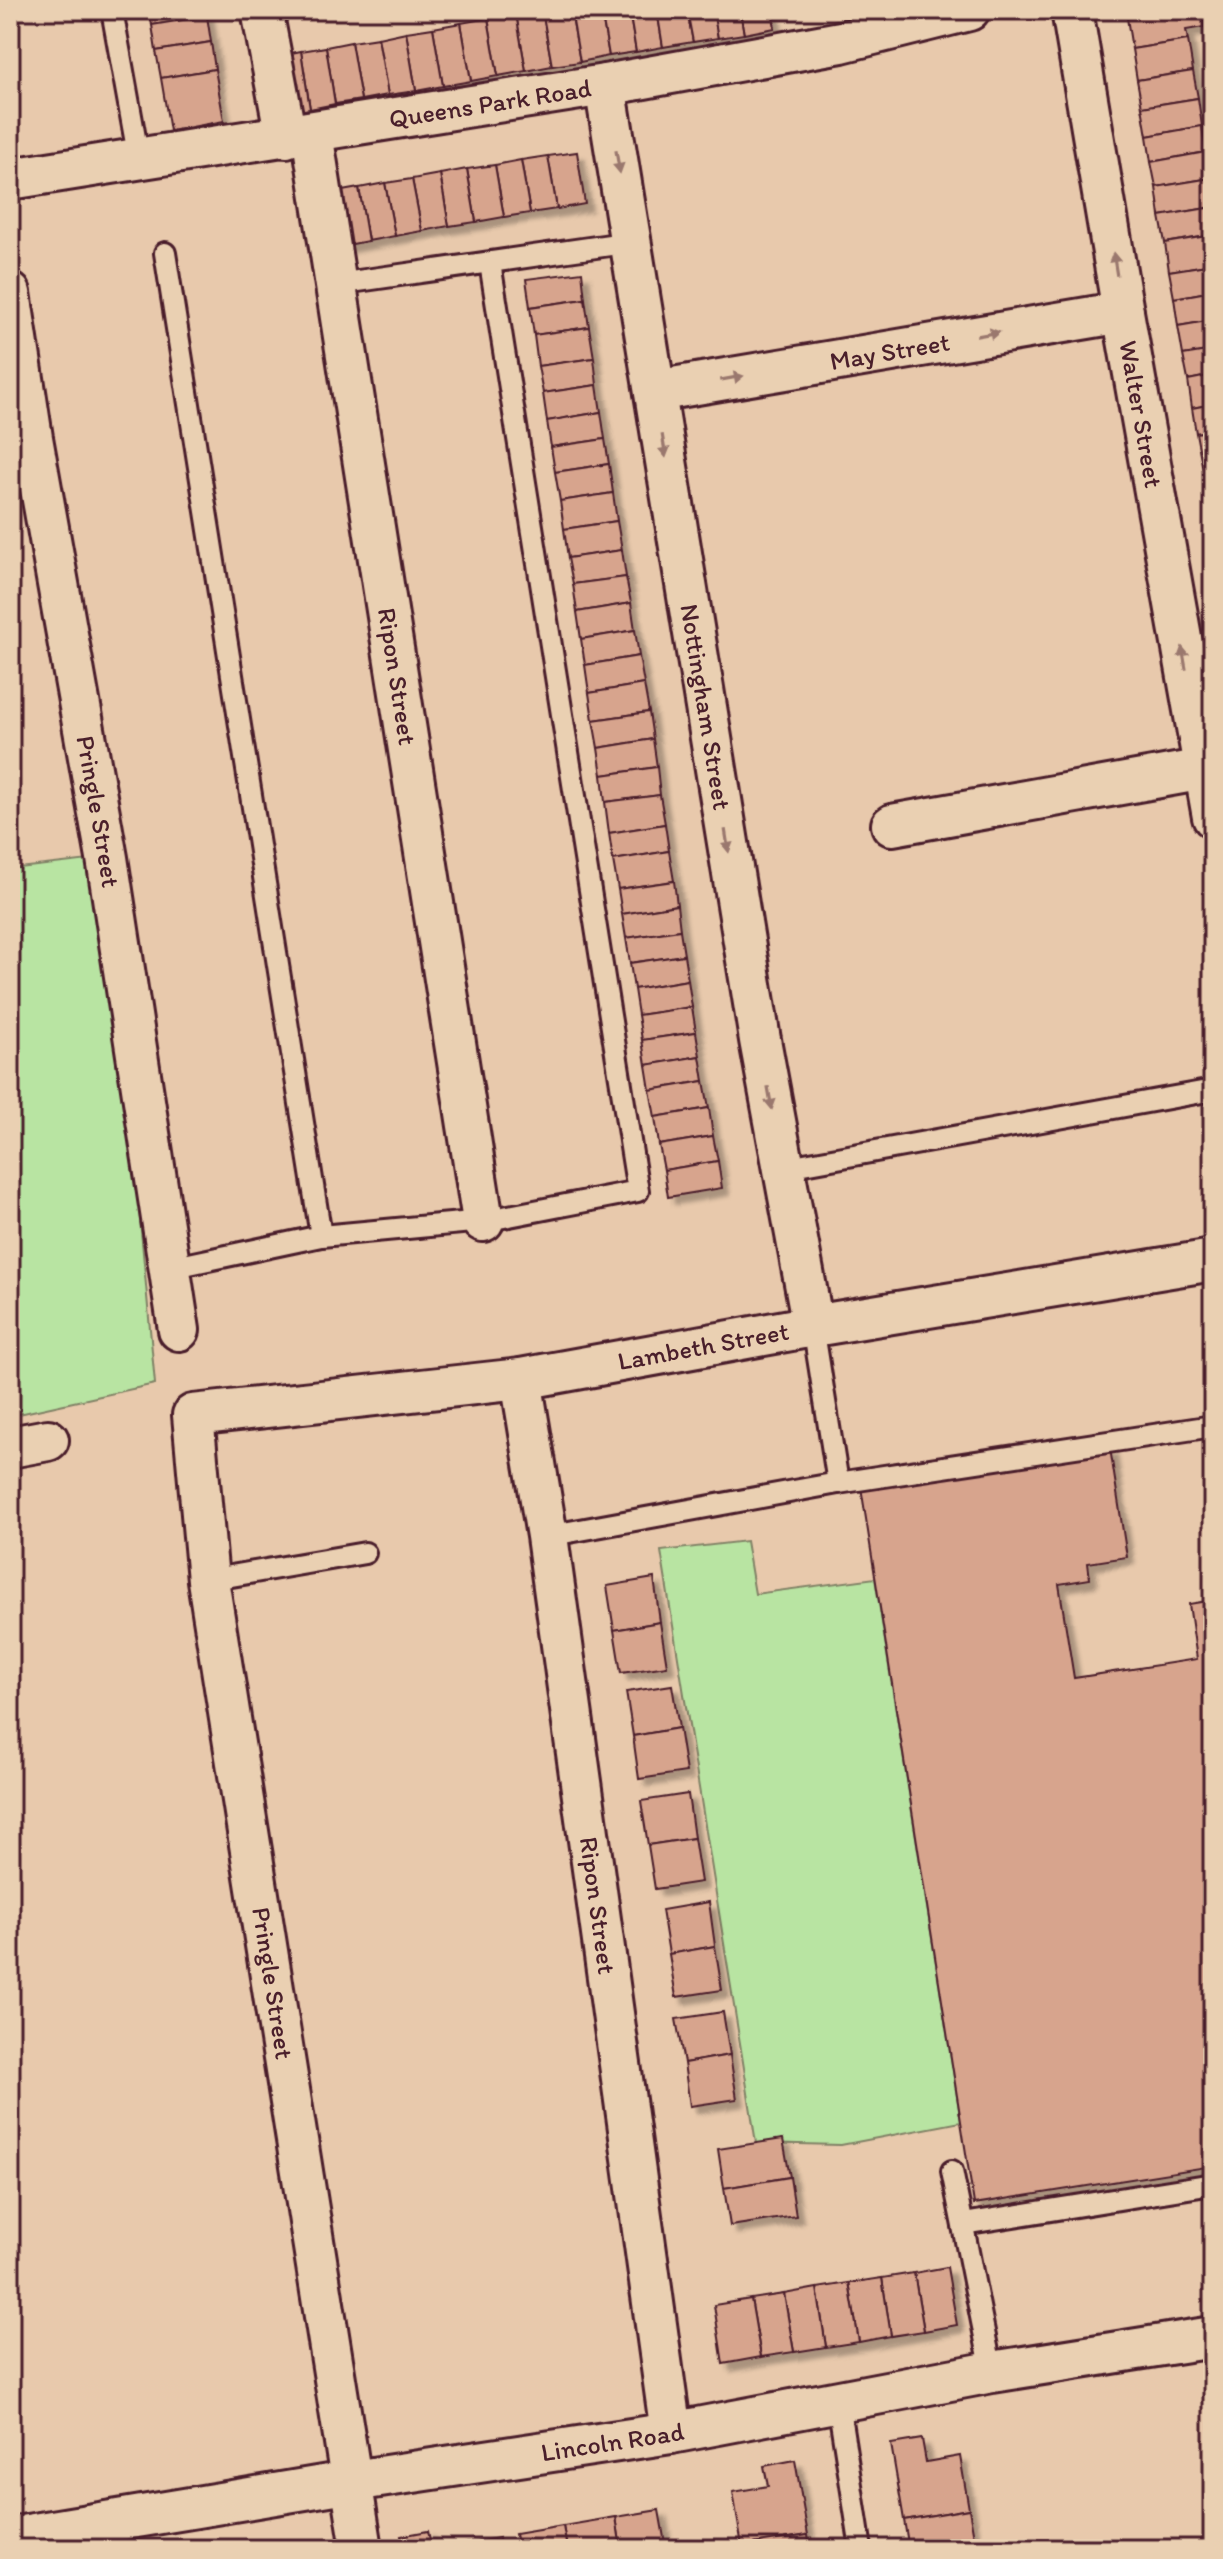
<svg xmlns="http://www.w3.org/2000/svg" width="1223" height="2559" font-family="Itim,sans-serif">
<style>
.green{fill:#b8e4a2;stroke:#818266;stroke-width:2}
.building{fill:#d7a48d;stroke:#4a1f2b;stroke-width:2;filter:url(#shadow)}
.lines{fill:none;stroke-linecap:round;stroke-linejoin:round}
.lane-casing{stroke:#4a1f2b;stroke-width:26}
.street-casing{stroke:#4a1f2b;stroke-width:46}
.lane{stroke:#ead0b2;stroke-width:20}
.street{stroke:#ead0b2;stroke-width:40}
.oneway{fill:#9a786e}
.labels{text-anchor:middle;dominant-baseline:central;stroke-width:8;stroke-linejoin:round;paint-order:stroke}
.street-label{font-size:26px;fill:#4a1f2b;stroke:#ead0b2}
</style>
<defs>
<filter id="shadow"><feDropShadow dx="7" dy="7" stdDeviation="2" flood-color="#0004"/></filter>
</defs>
<rect width="100%" height="100%" fill="#e8c9ac"/>
<filter id="ink" filterUnits="userSpaceOnUse"><feTurbulence type="fractalNoise" baseFrequency=".0125" numOctaves="2"/><feDisplacementMap in="SourceGraphic" scale="16" xChannelSelector="R" yChannelSelector="G"/><feConvolveMatrix kernelMatrix="1 2 1 2 8 2 1 2 1" color-interpolation-filters="sRGB"/></filter>
<g filter="url(#ink)">
<g class="green">
<polygon points="107,858 155,1384 10,1416 10,869"/>
<polygon points="746,1541 755,1594 875,1578 961,2122 841,2145 756,2143 661,1551"/>
</g>
<g class="building">
<polygon points="149,10 206,10 207,16 152,25"/>
<polygon points="542,10 552,66 526,71 516,14"/>
<polygon points="542,10 571,10 580,62 552,66"/>
<polygon points="571,10 601,10 609,56 580,62"/>
<polygon points="601,10 629,10 636,52 609,56"/>
<polygon points="629,10 657,10 663,47 636,52"/>
<polygon points="657,10 687,10 693,42 663,47"/>
<polygon points="687,10 713,10 718,38 693,42"/>
<polygon points="713,10 740,10 744,34 718,38"/>
<polygon points="740,10 772,10 775,28 744,34"/>
<polygon points="1176,10 1201,10 1204,27 1186,30 1188,40 1132,49 1127,18"/>
<polygon points="516,14 526,71 498,76 488,18"/>
<polygon points="207,16 211,42 156,51 152,25"/>
<polygon points="488,18 498,76 471,81 461,23"/>
<polygon points="461,23 471,81 443,86 433,28"/>
<polygon points="433,28 443,86 416,91 406,32"/>
<polygon points="406,32 416,91 388,95 378,38"/>
<polygon points="378,38 388,95 361,100 351,42"/>
<polygon points="1188,40 1193,71 1137,80 1132,49"/>
<polygon points="211,42 215,69 161,78 156,51"/>
<polygon points="351,42 361,100 335,104 326,47"/>
<polygon points="326,47 335,104 310,109 301,51"/>
<polygon points="301,51 310,109 288,113 277,56"/>
<polygon points="215,69 224,121 170,131 161,78"/>
<polygon points="1193,71 1198,98 1142,107 1137,80"/>
<polygon points="1198,98 1202,126 1147,136 1142,107"/>
<polygon points="1202,126 1206,152 1151,162 1147,136"/>
<polygon points="577,152 585,204 557,209 548,156"/>
<polygon points="1206,152 1211,178 1156,187 1151,162"/>
<polygon points="548,156 557,209 530,213 521,160"/>
<polygon points="521,160 530,213 504,217 495,165"/>
<polygon points="495,165 504,217 476,222 467,169"/>
<polygon points="467,169 476,222 449,226 440,174"/>
<polygon points="440,174 449,226 422,231 412,179"/>
<polygon points="1211,178 1213,207 1160,216 1156,187"/>
<polygon points="412,179 422,231 395,236 385,183"/>
<polygon points="385,183 395,236 368,241 359,188"/>
<polygon points="359,188 368,241 342,246 331,193"/>
<polygon points="1213,207 1213,235 1165,243 1160,216"/>
<polygon points="1213,235 1213,264 1169,271 1165,243"/>
<polygon points="1213,264 1213,291 1174,298 1169,271"/>
<polygon points="582,272 585,299 530,307 526,279"/>
<polygon points="1213,291 1213,320 1178,326 1174,298"/>
<polygon points="585,299 589,327 534,335 530,307"/>
<polygon points="1213,320 1213,350 1183,355 1178,326"/>
<polygon points="589,327 594,358 538,366 534,335"/>
<polygon points="1213,350 1213,375 1188,380 1183,355"/>
<polygon points="594,358 597,385 543,393 538,366"/>
<polygon points="1213,375 1213,404 1192,408 1188,380"/>
<polygon points="597,385 601,412 547,421 543,393"/>
<polygon points="1213,404 1213,430 1196,433 1192,408"/>
<polygon points="601,412 605,439 551,447 547,421"/>
<polygon points="1213,430 1213,457 1201,459 1196,433"/>
<polygon points="605,439 609,464 555,472 551,447"/>
<polygon points="1213,457 1213,484 1206,486 1201,459"/>
<polygon points="609,464 613,493 560,501 555,472"/>
<polygon points="1213,484 1213,512 1210,512 1206,486"/>
<polygon points="613,493 617,521 564,529 560,501"/>
<polygon points="617,521 622,550 568,558 564,529"/>
<polygon points="622,550 626,577 573,584 568,558"/>
<polygon points="626,577 631,603 577,612 573,584"/>
<polygon points="631,603 635,630 581,639 577,612"/>
<polygon points="635,630 639,656 585,665 581,639"/>
<polygon points="639,656 644,684 589,693 585,665"/>
<polygon points="644,684 649,712 593,720 589,693"/>
<polygon points="649,712 653,739 598,748 593,720"/>
<polygon points="653,739 657,767 602,775 598,748"/>
<polygon points="657,767 660,795 605,802 602,775"/>
<polygon points="660,795 665,824 609,833 605,802"/>
<polygon points="665,824 669,851 613,860 609,833"/>
<polygon points="669,851 674,881 618,889 613,860"/>
<polygon points="674,881 677,905 622,914 618,889"/>
<polygon points="677,905 680,930 626,938 622,914"/>
<polygon points="680,930 684,955 630,963 626,938"/>
<polygon points="684,955 688,980 634,989 630,963"/>
<polygon points="688,980 692,1007 638,1015 634,989"/>
<polygon points="692,1007 696,1032 642,1040 638,1015"/>
<polygon points="696,1032 700,1056 646,1065 642,1040"/>
<polygon points="700,1056 704,1081 650,1090 646,1065"/>
<polygon points="704,1081 709,1108 655,1117 650,1090"/>
<polygon points="709,1108 713,1136 659,1145 655,1117"/>
<polygon points="713,1136 718,1161 664,1170 659,1145"/>
<polygon points="718,1161 722,1188 668,1197 664,1170"/>
<polygon points="1110,1448 1127,1557 1088,1563 1090,1579 1059,1584 1074,1678 1197,1659 1189,1604 1213,1600 1213,2166 974,2204 861,1487"/>
<polygon points="654,1578 660,1622 614,1630 607,1586"/>
<polygon points="660,1622 667,1666 621,1673 614,1630"/>
<polygon points="672,1685 679,1728 633,1736 626,1692"/>
<polygon points="679,1728 686,1772 639,1779 633,1736"/>
<polygon points="688,1794 694,1838 648,1845 641,1801"/>
<polygon points="694,1838 701,1882 655,1889 648,1845"/>
<polygon points="709,1902 715,1946 669,1954 662,1910"/>
<polygon points="715,1946 722,1990 676,1997 669,1954"/>
<polygon points="723,2012 730,2055 684,2063 676,2019"/>
<polygon points="730,2055 737,2099 690,2106 684,2063"/>
<polygon points="783,2139 790,2177 724,2188 718,2149"/>
<polygon points="790,2177 796,2216 730,2226 724,2188"/>
<polygon points="947,2267 957,2325 924,2331 914,2273"/>
<polygon points="914,2273 924,2331 891,2336 882,2278"/>
<polygon points="882,2278 891,2336 859,2342 849,2283"/>
<polygon points="849,2283 859,2342 826,2347 817,2288"/>
<polygon points="817,2288 826,2347 794,2352 784,2294"/>
<polygon points="784,2294 794,2352 761,2357 751,2299"/>
<polygon points="751,2299 761,2357 723,2364 714,2305"/>
<polygon points="922,2439 926,2462 960,2456 969,2509 904,2520 891,2444"/>
<polygon points="795,2460 808,2535 742,2546 733,2492 768,2486 764,2466"/>
<polygon points="969,2509 976,2549 909,2549 904,2520"/>
<polygon points="659,2510 666,2549 621,2549 616,2517"/>
<polygon points="616,2517 621,2549 567,2549 563,2526"/>
<polygon points="563,2526 567,2549 518,2549 515,2534"/>
<polygon points="428,2531 432,2549 399,2549 404,2548 401,2536"/>
<polygon points="808,2535 810,2549 735,2549 735,2547"/>
<polygon points="499,2538 500,2549 436,2549"/>
</g>
<g class="lines">
<g class="lane-casing">
<g id="lane">
<polyline points="112,10 139,160"/>
<polyline points="165,253 321,1236"/>
<polyline points="337,284 631,242"/>
<polyline points="782,1168 1213,1090"/>
<polyline points="170,1268 321,1236 483,1221 638,1191 490,263"/>
<polyline points="813,1326 838,1483"/>
<polyline points="547,1536 838,1483 1213,1426"/>
<polyline points="208,1580 365,1553"/>
<polyline points="952,2171 992,2372"/>
<polyline points="963,2224 1213,2184"/>
<polyline points="838,2402 861,2549"/>
</g>
</g>
<g class="street-casing">
<g id="street">
<polyline points="262,10 286,137"/>
<path id="s1" d="M1072 10 1123 312 1213 817"/>
<path id="s2" d="M605 85 760 1040 813 1326"/>
<path id="s3" d="M312 133 483 1221"/>
<path id="s4" d="M10 179 605 85 841 42 969 10"/>
<path id="s5" d="M10 293 32 438 107 858 179 1330"/>
<path id="s6" d="M655 391 1123 312"/>
<polyline points="892,825 1204,769"/>
<path id="s7" d="M521 1379 547 1536 671 2433"/>
<polyline points="10,1447 48,1440"/>
<path id="s8" d="M10 2538 353 2481 671 2433 992 2372 1213 2337"/>
<path id="s9" d="M362 2549 208 1580 193 1415 521 1379 813 1326 1213 1260"/>
</g>
</g>
<use href="#lane" class="lane"/>
<use href="#street" class="street"/>
</g>
<defs><path id="oneway-solid" d="M-6-.8H1V-3.2L6.5 0L1 3.2V.8H-6Z" transform="scale(2)"/></defs>
<g class="oneway">
<use href="#oneway-solid" transform="translate(618 162) rotate(80)"/>
<use href="#oneway-solid" transform="translate(1115 264) rotate(-99)"/>
<use href="#oneway-solid" transform="translate(988 334) rotate(-10)"/>
<use href="#oneway-solid" transform="translate(732 378) rotate(-10)"/>
<use href="#oneway-solid" transform="translate(664 446) rotate(81)"/>
<use href="#oneway-solid" transform="translate(1184 658) rotate(-100)"/>
<use href="#oneway-solid" transform="translate(727 841) rotate(81)"/>
<use href="#oneway-solid" transform="translate(770 1098) rotate(80)"/>
</g>
</g>
<g class="labels">
<g class="street-label">
<text stroke="none"><textPath href="#s4" startOffset="486">Queens Park Road</textPath></text>
<text stroke="none"><textPath href="#s6" startOffset="238">May Street</textPath></text>
<text stroke="none"><textPath href="#s1" startOffset="410">Walter Street</textPath></text>
<text stroke="none"><textPath href="#s3" startOffset="550">Ripon Street</textPath></text>
<text stroke="none"><textPath href="#s2" startOffset="630">Nottingham Street</textPath></text>
<text stroke="none"><textPath href="#s5" startOffset="526">Pringle Street</textPath></text>
<text stroke="none"><textPath href="#s9" startOffset="1662">Lambeth Street</textPath></text>
<text stroke="none"><textPath href="#s7" startOffset="532">Ripon Street</textPath></text>
<text transform="translate(273 1983) rotate(81)">Pringle Street</text>
<text stroke="none"><textPath href="#s8" startOffset="610">Lincoln Road</textPath></text>
</g>
</g>
<rect width="1223" height="2559" fill="none" stroke="#ead0b2" stroke-width="40"/>
<rect x="20" y="20" width="1183" height="2519" fill="none" stroke="#4a1f2b" stroke-width="3" filter="url(#ink)"/>
</svg>
